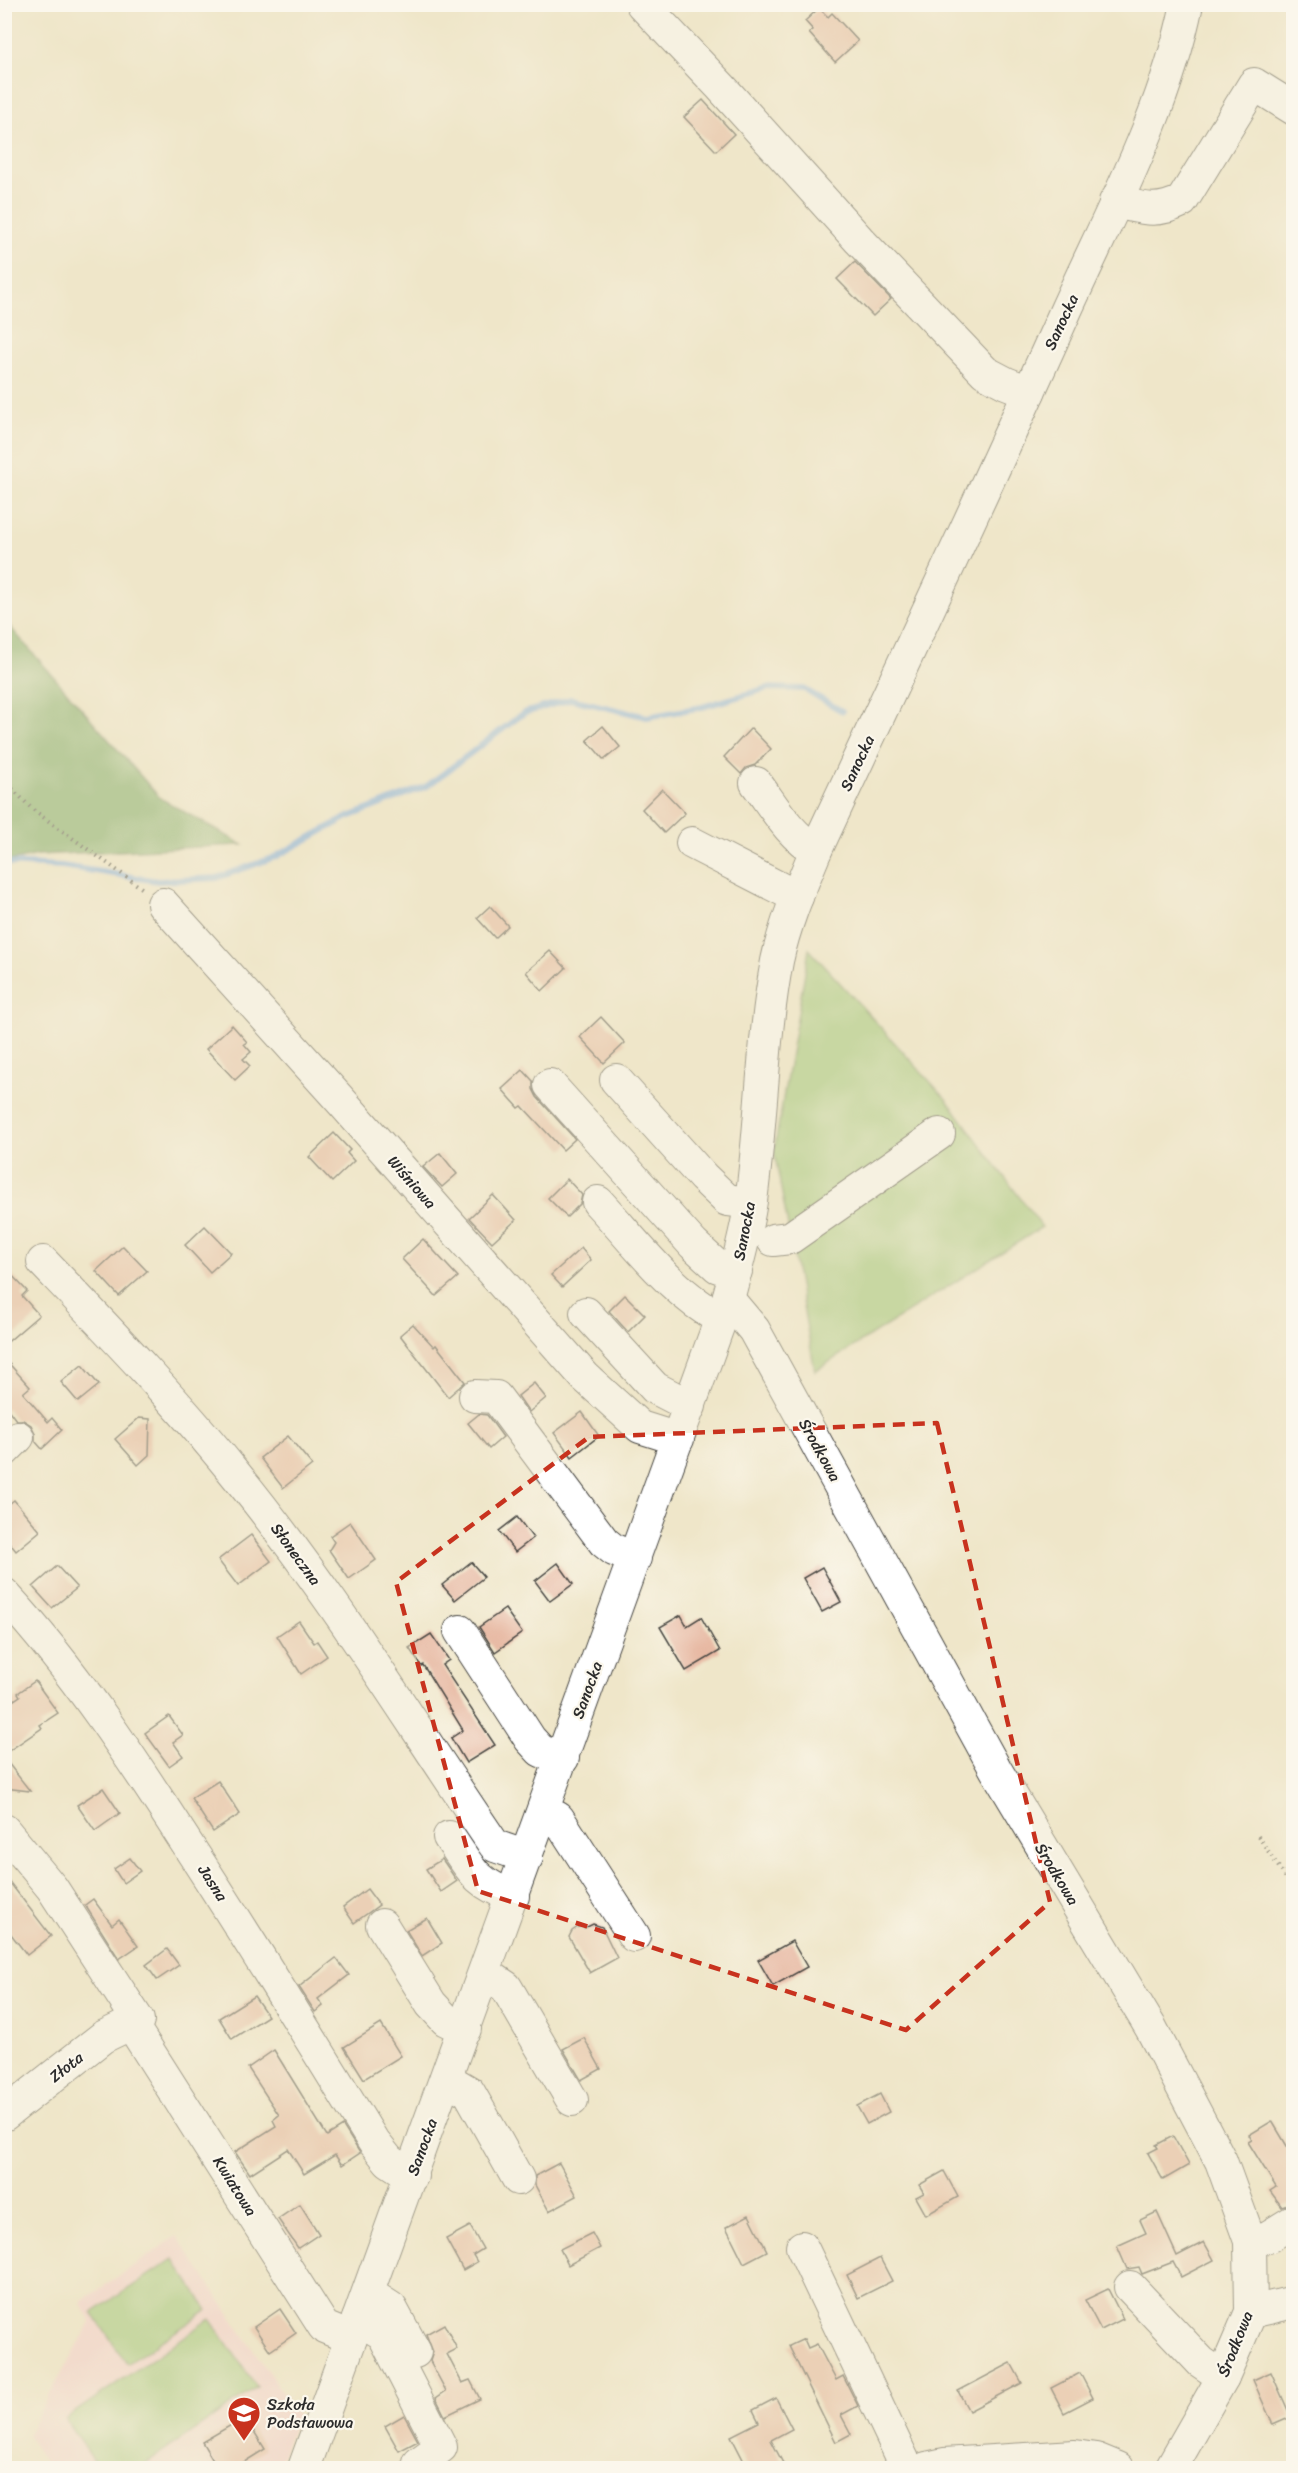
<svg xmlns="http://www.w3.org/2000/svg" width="1298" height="2473" font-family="Sriracha,sans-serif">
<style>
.built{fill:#f7cfd1}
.green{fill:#99c573;stroke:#62784f;stroke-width:1.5}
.forest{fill:#7aaa65;stroke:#526a48;stroke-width:1.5}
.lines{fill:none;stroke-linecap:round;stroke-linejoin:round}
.stream{stroke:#76a9e2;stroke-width:6}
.building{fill:#e6b59f}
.minor-casing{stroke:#484743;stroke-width:34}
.path{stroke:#484743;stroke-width:4;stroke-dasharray:1.5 4.5;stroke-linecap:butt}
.minor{stroke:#fff;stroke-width:32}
.marked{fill:none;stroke:#c8321e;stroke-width:4.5;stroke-dasharray:12 8;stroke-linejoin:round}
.labels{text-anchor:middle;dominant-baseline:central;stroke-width:4.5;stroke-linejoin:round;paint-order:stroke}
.street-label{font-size:16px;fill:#2b2b2b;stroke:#fbf7ec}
.poi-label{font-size:16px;fill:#2b2b2b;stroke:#fbf7ec;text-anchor:start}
</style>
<rect width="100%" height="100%" fill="#fbf7ec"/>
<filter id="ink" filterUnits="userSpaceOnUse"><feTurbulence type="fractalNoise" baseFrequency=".0167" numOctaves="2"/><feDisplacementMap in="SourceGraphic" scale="12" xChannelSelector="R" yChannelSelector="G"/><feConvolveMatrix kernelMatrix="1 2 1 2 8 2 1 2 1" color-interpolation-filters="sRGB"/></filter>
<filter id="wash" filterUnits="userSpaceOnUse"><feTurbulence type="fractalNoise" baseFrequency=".008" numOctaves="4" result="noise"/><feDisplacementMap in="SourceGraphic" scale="24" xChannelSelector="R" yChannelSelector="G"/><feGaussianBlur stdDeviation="1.35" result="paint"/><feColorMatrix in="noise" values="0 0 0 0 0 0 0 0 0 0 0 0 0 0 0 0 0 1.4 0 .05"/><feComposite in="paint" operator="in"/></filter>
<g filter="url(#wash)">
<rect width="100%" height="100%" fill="#efe6c9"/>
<polygon class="built" points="177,2236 298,2416 277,2468 48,2468 27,2435 91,2322 81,2302"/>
<g class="green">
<polygon points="809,949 947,1100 1042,1227 815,1371 774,1151"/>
<polygon points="173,2259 208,2310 127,2364 92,2313"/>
<polygon points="210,2319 257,2387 139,2468 99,2468 65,2419"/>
</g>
<polygon class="forest" points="4,620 160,798 243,845 38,855 5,862"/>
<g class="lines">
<polyline class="stream" points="4,863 62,866 158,881 217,878 275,857 346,818 427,786 524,713 571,699 647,717 702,707 768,688 804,689 842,711"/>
</g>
<g id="blocks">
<g class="building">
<polygon points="819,8 828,17 832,13 858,41 835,62 809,33 813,30 805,21"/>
<polygon points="703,100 734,134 716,151 684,117"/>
<polygon points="855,262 891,299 873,316 837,279"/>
<polygon points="603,726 620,747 604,760 587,740"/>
<polygon points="751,728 771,749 755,765 746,768 741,774 724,757"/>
<polygon points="662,789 685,813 664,833 642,809"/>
<polygon points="490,906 508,926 495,938 477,918"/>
<polygon points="550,951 566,968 542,991 526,972"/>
<polygon points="601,1017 625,1043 604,1063 580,1037"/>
<polygon points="232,1025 247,1042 244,1044 251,1052 243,1059 250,1066 235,1080 206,1049"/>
<polygon points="523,1070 533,1081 533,1089 537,1097 575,1139 563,1150 522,1106 519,1108 502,1089"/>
<polygon points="334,1133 350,1150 347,1153 354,1161 332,1182 309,1157"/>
<polygon points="440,1153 457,1174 442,1187 423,1167"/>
<polygon points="567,1179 582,1195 580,1204 567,1217 548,1198"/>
<polygon points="493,1195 516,1220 492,1242 469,1218"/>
<polygon points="205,1226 231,1253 210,1272 185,1245"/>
<polygon points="423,1239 458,1277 436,1296 402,1259"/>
<polygon points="123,1246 147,1271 119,1296 96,1271"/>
<polygon points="581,1248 591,1260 562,1287 551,1275"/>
<polygon points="4,1267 27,1291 22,1296 39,1315 4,1345"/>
<polygon points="625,1295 645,1315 628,1332 609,1311"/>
<polygon points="413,1324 434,1347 436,1345 465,1382 448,1397 400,1335"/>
<polygon points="4,1358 30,1387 23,1393 48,1422 52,1418 62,1430 42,1449 35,1441 35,1433 31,1425 23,1420 16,1420 7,1408 4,1410"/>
<polygon points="82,1365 99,1385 78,1402 61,1382"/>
<polygon points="534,1383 546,1398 529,1412 518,1396"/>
<polygon points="582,1412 599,1436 572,1457 554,1433"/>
<polygon points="479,1414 487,1415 503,1437 489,1449 468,1423"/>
<polygon points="139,1418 150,1419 149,1455 138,1465 115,1439"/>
<polygon points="288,1436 312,1465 283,1488 260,1458"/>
<polygon points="14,1500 40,1531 16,1551 4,1536 4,1508"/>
<polygon points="517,1517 533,1538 515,1552 499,1531"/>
<polygon points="350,1522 376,1560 349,1579 329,1550 334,1542 330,1536"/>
<polygon points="251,1535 271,1561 238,1586 218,1560"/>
<polygon points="471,1562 484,1577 455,1600 442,1585"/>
<polygon points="558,1563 573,1584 550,1601 535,1581"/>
<polygon points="57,1566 77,1588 52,1608 33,1587"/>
<polygon points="822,1567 841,1602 822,1612 803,1578"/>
<polygon points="505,1609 522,1633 495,1652 479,1627"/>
<polygon points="681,1615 687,1626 701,1617 720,1651 686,1671 660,1627"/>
<polygon points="299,1621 314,1643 317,1641 327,1656 301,1674 277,1636"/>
<polygon points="431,1634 449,1660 442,1665 495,1745 466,1763 451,1738 463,1730 423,1665 421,1666 409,1648"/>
<polygon points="35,1681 58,1713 40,1725 42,1728 4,1754 4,1707 20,1696 18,1693"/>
<polygon points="169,1716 183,1735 173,1742 183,1756 169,1766 145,1733"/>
<polygon points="4,1758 30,1791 4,1788"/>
<polygon points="218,1781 240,1814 213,1832 191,1798"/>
<polygon points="103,1788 120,1813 95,1831 77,1805"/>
<polygon points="130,1858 140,1871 123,1883 114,1869"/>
<polygon points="442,1859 457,1881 441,1892 426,1869"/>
<polygon points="4,1875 51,1936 27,1955 4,1925"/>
<polygon points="367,1889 379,1905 354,1923 343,1907"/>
<polygon points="93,1899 112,1925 119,1919 138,1946 119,1959 85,1905"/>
<polygon points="427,1918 442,1943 422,1956 406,1930"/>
<polygon points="593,1924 602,1927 617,1958 590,1973 569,1937 572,1931 578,1927 585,1928"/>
<polygon points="792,1941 807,1967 773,1986 758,1960"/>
<polygon points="167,1949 179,1965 157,1980 146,1965"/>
<polygon points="336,1958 349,1975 318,1999 323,2006 315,2012 299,1987"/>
<polygon points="254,1996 268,2016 232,2039 219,2018"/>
<polygon points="381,2024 401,2056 364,2079 344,2047"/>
<polygon points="584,2038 601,2069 581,2080 563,2049"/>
<polygon points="274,2050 327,2136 343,2126 360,2153 342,2165 335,2155 304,2174 288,2149 250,2174 235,2152 276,2126 273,2120 279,2115 248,2068"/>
<polygon points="880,2094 889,2112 867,2124 857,2106"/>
<polygon points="1272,2121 1293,2156 1293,2203 1282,2207 1270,2191 1276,2187 1248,2142 1252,2140 1249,2135"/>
<polygon points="1173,2136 1189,2165 1163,2180 1148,2153 1158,2148 1156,2145"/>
<polygon points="559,2163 577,2196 549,2211 535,2185 535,2176"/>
<polygon points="944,2171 958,2197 926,2215 916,2197 924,2193 919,2185"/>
<polygon points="300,2204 319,2234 298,2248 278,2219"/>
<polygon points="1157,2212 1177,2256 1204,2242 1214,2260 1181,2277 1173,2262 1142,2274 1139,2267 1127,2269 1117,2246 1146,2233 1140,2220"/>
<polygon points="749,2215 767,2251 744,2263 726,2227"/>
<polygon points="470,2226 483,2249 473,2255 477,2262 463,2270 446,2239"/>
<polygon points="592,2233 600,2248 568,2265 560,2249"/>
<polygon points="880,2258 892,2281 858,2298 847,2275"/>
<polygon points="1108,2289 1123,2319 1101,2330 1085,2300"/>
<polygon points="280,2309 296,2333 270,2351 254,2327"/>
<polygon points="444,2324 457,2349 447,2354 462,2383 470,2380 480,2399 445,2416 436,2398 446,2391 430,2361 433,2352 426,2334"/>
<polygon points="804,2339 808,2348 817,2344 836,2380 843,2376 858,2406 841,2415 851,2434 836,2442 789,2346"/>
<polygon points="1011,2363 1022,2383 969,2411 958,2391"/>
<polygon points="1271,2372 1291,2417 1273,2425 1253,2380"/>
<polygon points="1080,2373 1093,2398 1064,2413 1051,2388"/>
<polygon points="776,2398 792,2429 771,2440 786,2469 748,2469 731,2436 759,2422 753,2410"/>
<polygon points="404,2415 418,2441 399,2451 385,2426"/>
<polygon points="245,2417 265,2449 233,2469 218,2469 202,2442"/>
</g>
</g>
</g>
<g filter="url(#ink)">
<use href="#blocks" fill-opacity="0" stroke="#484743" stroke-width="1.5"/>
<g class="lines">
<g class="minor-casing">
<g id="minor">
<polyline points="642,4 721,87 859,240 985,372 1006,383 1029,392"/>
<path d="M1115 202C1142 208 1156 214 1182 201L1254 84 1294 109"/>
<path d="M756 783C774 807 790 836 816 850"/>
<polyline points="692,843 797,897"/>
<polyline points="163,904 342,1102 585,1377 640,1427 678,1439"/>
<polyline points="616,1080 703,1177 727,1200 750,1203"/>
<polyline points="550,1085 693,1244 718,1267 736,1271"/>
<path d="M598 1202C636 1243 671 1292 721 1319"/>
<polyline points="773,1240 790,1238 939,1134"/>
<path d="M43 1262C108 1330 173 1397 232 1470 329 1588 409 1720 495 1846L527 1857"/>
<polyline points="728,1299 754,1330 996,1770 1151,2028 1221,2161 1250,2241 1251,2312 1223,2377 1171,2468"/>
<polyline points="586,1313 655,1388 690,1406"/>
<polyline points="475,1396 496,1397 604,1542 614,1550 635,1558"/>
<polyline points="4,1451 18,1437"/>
<path d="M4 1594C74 1670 131 1757 187 1844 251 1942 312 2041 373 2141L389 2161 412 2176"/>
<polyline points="460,1631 530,1739 541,1751 563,1758"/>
<polyline points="544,1811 558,1818 634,1936"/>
<polyline points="4,1830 52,1888 138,2020 103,2037 4,2115"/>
<path d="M449 1837C471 1869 475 1883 513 1896"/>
<polyline points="382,1925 431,2004 446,2020 465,2029"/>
<polyline points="485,1973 506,1987 572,2100"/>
<polyline points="130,2022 324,2327 351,2338"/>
<polyline points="447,2079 469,2092 518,2179"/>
<polyline points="1250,2241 1268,2237 1294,2221"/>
<polyline points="802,2247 907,2468"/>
<polyline points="1130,2287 1201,2362 1223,2377"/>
<polyline points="368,2293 391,2308 415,2352"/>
<polyline points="1251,2312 1294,2302"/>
<polyline points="358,2319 383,2334 441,2447 419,2463"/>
<path d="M304 2468 728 1299C737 1266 746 1234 751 1201 762 1122 762 1040 777 961 785 923 801 886 816 850 900 670 985 491 1066 310 1111 211 1165 112 1187 4"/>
<polyline points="926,2468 944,2464 1075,2456 1096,2459 1118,2468"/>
</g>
</g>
<g class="path">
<polyline points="4,780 32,809 143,889"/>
<polyline points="1258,1836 1294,1890"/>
</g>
<use href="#minor" class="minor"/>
</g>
</g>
<path d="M0 0H1298V2473H0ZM937 1423 1050 1902 906 2030 478 1891 396 1582 589 1437Z" fill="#efe6c9" fill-opacity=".55" fill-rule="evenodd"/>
<path class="marked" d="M937 1423 1050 1902 906 2030 478 1891 396 1582 589 1437Z"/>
<defs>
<g id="school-pin" transform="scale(1.725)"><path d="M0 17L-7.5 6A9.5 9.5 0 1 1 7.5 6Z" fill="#c8321e" stroke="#fbf7ec"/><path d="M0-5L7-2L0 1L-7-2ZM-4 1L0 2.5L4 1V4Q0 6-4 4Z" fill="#fff"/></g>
</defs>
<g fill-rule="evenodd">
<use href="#school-pin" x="244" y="2413"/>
</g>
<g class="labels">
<g class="street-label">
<text transform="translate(1061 322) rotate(-65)">Sanocka</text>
<text transform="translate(857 763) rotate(-65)">Sanocka</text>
<text transform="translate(412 1182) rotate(49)">Wiśniowa</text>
<text transform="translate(744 1231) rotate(-79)">Sanocka</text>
<text transform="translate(820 1450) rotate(61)">Środkowa</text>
<text transform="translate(296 1554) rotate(54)">Słoneczna</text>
<text transform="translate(587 1690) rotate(-70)">Sanocka</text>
<text transform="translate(1057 1874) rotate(59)">Środkowa</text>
<text transform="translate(213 1883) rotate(57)">Jasna</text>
<text transform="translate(66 2067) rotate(-38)">Złota</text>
<text transform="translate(422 2147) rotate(-70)">Sanocka</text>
<text transform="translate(235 2186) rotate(58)">Kwiatowa</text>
<text transform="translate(1235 2344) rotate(-68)">Środkowa</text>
</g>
<g class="poi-label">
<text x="267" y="2404">Szkoła<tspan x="267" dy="18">Podstawowa</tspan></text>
</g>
</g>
<rect width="1298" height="2473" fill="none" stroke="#fbf7ec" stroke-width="24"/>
</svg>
